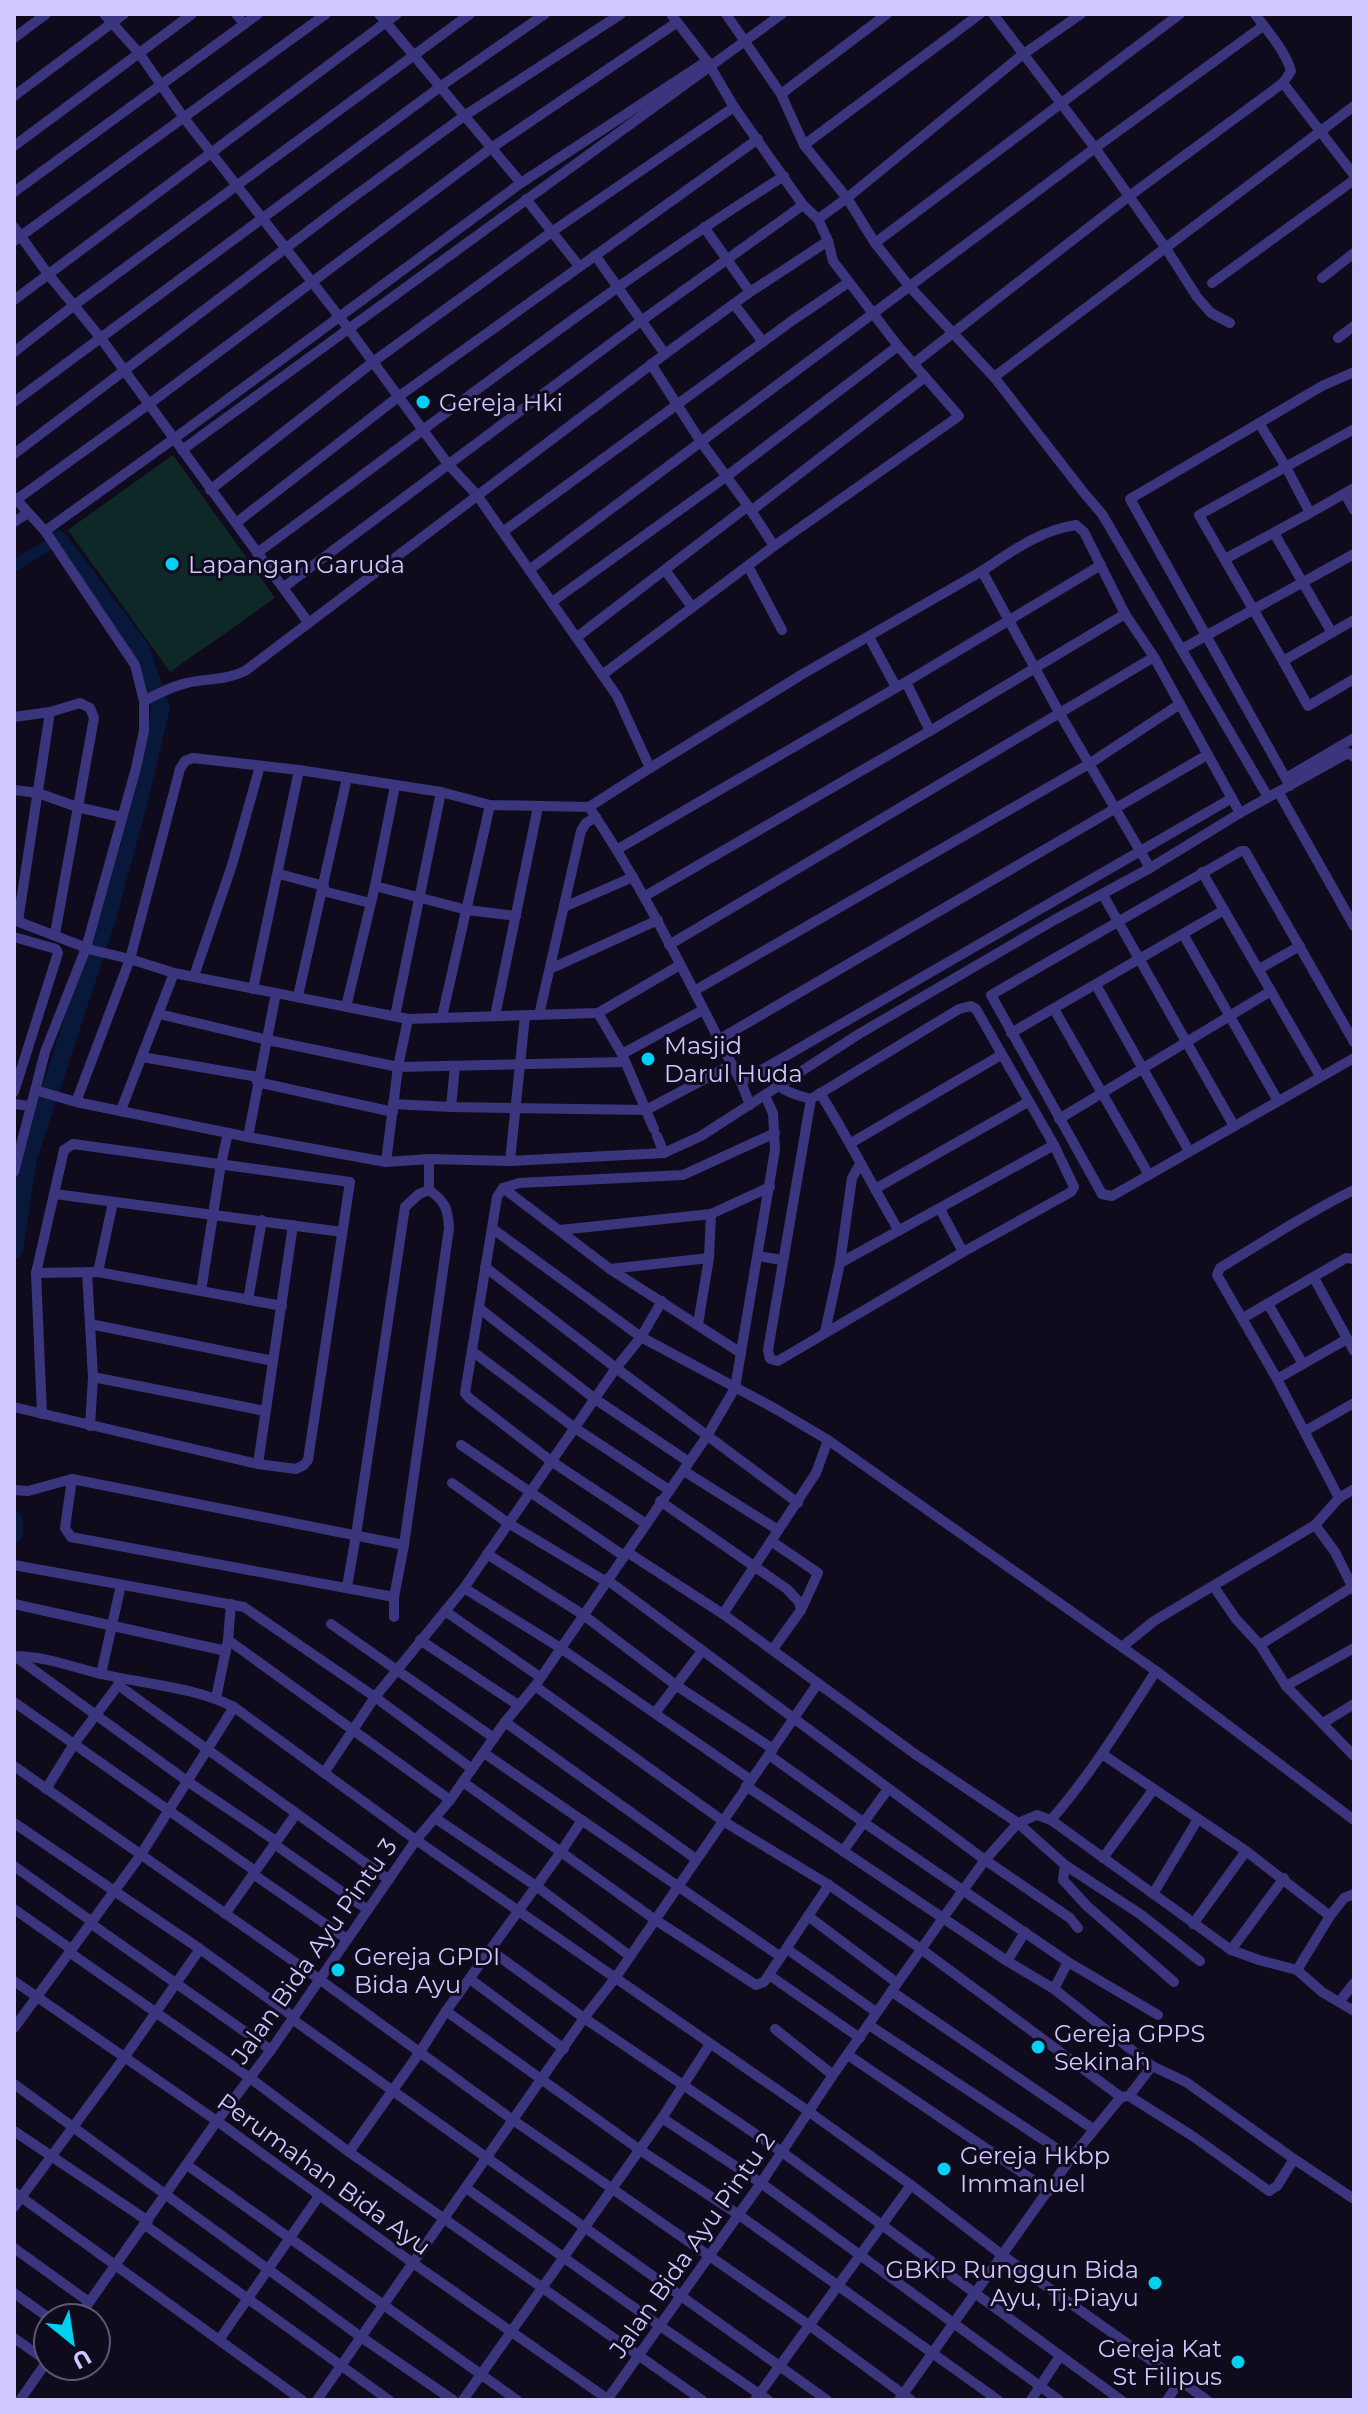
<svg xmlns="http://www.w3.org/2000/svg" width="1368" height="2414" font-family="Montserrat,sans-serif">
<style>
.green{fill:#0e2727}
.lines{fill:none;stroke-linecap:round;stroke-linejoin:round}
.canal{stroke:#07183a;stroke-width:11}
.river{stroke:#07183a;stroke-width:18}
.street{stroke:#3b357e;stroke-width:10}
.poi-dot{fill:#00d0f2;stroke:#0f0b1d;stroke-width:3}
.labels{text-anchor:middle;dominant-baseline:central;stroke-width:6;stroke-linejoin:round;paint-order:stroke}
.poi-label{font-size:24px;fill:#d0c7ff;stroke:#0f0b1d;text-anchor:start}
.street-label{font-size:24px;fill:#d0c7ff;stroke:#0f0b1d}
</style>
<rect width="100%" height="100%" fill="#0f0b1d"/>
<polygon class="green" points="173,455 275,598 170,672 68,530"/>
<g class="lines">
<polyline class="canal" points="14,566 58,539"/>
<g class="river">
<polyline points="14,1250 28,1158 108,915 138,803 161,708 140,648 58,539"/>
<polyline points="14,1520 14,1534"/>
</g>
<g class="street">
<polyline points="104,14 139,53 184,118 348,328 448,464 477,495 617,696 650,768"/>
<polyline points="236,14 244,24"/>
<polyline points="379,14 521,183"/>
<polyline points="726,14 781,94 804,145 847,198 875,243 909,286 994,377"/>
<polyline points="993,14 1095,148 1165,247 1197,297 1211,313 1230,323"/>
<polyline points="14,38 46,14"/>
<polyline points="1283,83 1354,175"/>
<polyline points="781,94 887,14"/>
<polyline points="14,96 124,14"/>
<polyline points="804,145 980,14"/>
<polyline points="14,146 192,14"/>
<polyline points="14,192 258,14"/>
<polyline points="526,199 579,266"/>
<polyline points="818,219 847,198 1022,55 1081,14"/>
<polyline points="14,227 48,274 100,337 308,622"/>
<polyline points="704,227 750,292"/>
<polyline points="14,241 326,14"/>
<polyline points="875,243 1180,14"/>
<polyline points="595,255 665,354"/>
<polyline points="1322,278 1354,253"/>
<polyline points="1212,283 1354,180"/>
<polyline points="14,300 397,14"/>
<polyline points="734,304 763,342"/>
<polyline points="1338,338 1354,326"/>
<polyline points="14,352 73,306 470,14"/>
<polyline points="651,364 701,442 748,506 774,546"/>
<path d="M913 364 1128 197 1283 83 1291 71C1285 50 1268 32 1255 14"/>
<polyline points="14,402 444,84 545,14"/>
<polyline points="1354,429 1199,515 1283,661 1354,620"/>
<polyline points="182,450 782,14"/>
<polyline points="14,454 344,204 464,116 621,14"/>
<polyline points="210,490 373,362 553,231 734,107"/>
<polyline points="1345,494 1354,510"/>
<polyline points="14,497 45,531 135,665 144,701 144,731 136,768 86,948 45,1052 14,1172"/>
<polyline points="16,500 149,404 490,149 676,23"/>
<polyline points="751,511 925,377"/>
<polyline points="1310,513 1354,488"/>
<polyline points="14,522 28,513"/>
<polyline points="236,523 398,397 758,139"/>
<polyline points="45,531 175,438 521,183 707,61"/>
<polyline points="504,531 793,320 849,282"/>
<polyline points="1274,533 1332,633"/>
<path d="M257 553C431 426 601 291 784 176"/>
<polyline points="1225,559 1310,513 1286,467 1259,423"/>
<polyline points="748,566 782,630"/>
<polyline points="529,570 1095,148 1263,26"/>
<polyline points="665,570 692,607"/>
<path d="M982 571C1011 552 1040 530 1076 525L1084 532 1125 614"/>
<polyline points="284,587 641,321 803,205"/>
<polyline points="552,602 727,476 898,346"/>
<polyline points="577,637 748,506"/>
<polyline points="869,637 896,687"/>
<polyline points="1182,649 1354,554"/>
<polyline points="1283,661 1308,706 1354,679"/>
<polyline points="602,675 774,546 959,416 898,346 833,261 828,241 818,219 803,205 734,107 707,61 671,14"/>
<polyline points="906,682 930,731"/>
<path d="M144 701C157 694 173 686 187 683 208 678 224 681 245 671L665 354 750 292 828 241"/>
<polyline points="14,717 50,712 80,703 90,708 94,718 55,934"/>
<polyline points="1286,778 1354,738"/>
<polyline points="1290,786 1130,499 1322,386 1354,372"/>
<polyline points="14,790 38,793 77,807 121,817"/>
<polyline points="1279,793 1354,926"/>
<polyline points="1268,797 1102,514 1084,493 994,377 1354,106"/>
<path d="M589 807C648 894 692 989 741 1082L750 1105"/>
<polyline points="618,849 906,682 1101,565"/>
<polyline points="1150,868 1240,813 1348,753 1354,757"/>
<polyline points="1202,872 1320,1076"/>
<polyline points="279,874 324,886"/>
<polyline points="375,886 467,910 516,916"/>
<polyline points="323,891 370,903"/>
<polyline points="1103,895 1234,1126"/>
<polyline points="645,896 930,731 1125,614 1154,657 1240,813"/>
<polyline points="564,907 633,877"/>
<polyline points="14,920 92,950 130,959 174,973 408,1019 598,1013 680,965"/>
<polyline points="18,921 50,712"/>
<polyline points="1183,934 1278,1101"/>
<polyline points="14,937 56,949 58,953 14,1092"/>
<polyline points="669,945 1154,657"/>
<polyline points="550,969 658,920"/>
<polyline points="1259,969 1300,946"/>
<polyline points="194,976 232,865 260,766"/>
<polyline points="1096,985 1189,1151"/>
<polyline points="253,989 299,770"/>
<polyline points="694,991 1089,764 1180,704"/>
<polyline points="298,996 347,778"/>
<polyline points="346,1007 375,886 395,786"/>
<polyline points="1054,1009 1149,1175"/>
<polyline points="598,1013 622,1054 654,1129"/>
<polyline points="159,1014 268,1040 398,1067 625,1062"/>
<polyline points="539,1015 581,831 586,823 596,817"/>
<polyline points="395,1016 441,792"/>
<polyline points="495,1016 538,807"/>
<polyline points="442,1017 490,805"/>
<polyline points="1011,1033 1224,910"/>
<polyline points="718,1040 1207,755"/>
<polyline points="1354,1042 1245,851 1241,851 991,995 1102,1194 1112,1196 1354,1058"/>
<polyline points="622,1054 703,1010"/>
<polyline points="142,1057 258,1077"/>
<polyline points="257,1082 393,1112"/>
<polyline points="741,1082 765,1068"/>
<polyline points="35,1090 76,1102 248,1137 386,1162 429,1159 510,1161 664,1153 701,1136 859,1034 1056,919 1150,868 1060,714 982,571 801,675 650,768 589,807 490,805 441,792 299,770 193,758 185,761 180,769 130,959 76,1102"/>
<path d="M820 1093C848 1138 872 1185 899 1231"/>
<path d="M811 1099 768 1350 770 1359 778 1361 963 1252 1071 1192 1074 1187 1054 1145 976 1009 971 1006 959 1009 811 1099C791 1094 773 1088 765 1068L1232 798"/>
<polyline points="14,1104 30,1106"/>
<polyline points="393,1104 451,1107 646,1110 731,1065"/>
<polyline points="451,1107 455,1066"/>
<polyline points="121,1110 174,973"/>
<polyline points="1059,1119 1271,991"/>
<polyline points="657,1136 664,1153"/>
<polyline points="248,1137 276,993"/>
<polyline points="851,1143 1001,1055"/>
<polyline points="429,1159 429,1190"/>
<polyline points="510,1161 525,1016"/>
<polyline points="386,1162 398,1067 408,1019"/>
<polyline points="503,1188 610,1269 741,1353"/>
<polyline points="875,1189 1028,1102"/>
<polyline points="55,1194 342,1232"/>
<polyline points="940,1209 963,1252"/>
<polyline points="493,1229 641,1337 774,1408 828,1440 1156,1671 1354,1820"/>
<polyline points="560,1230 711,1214 770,1187"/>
<polyline points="758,1256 782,1260"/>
<polyline points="840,1263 1054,1145"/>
<polyline points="485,1267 616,1368 798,1503"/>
<polyline points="610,1269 709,1258"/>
<polyline points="87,1272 93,1377 90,1426"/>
<polyline points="98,1272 113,1202"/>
<polyline points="36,1273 98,1272 282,1306"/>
<polyline points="1314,1278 1354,1351"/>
<polyline points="201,1291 221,1164 228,1133"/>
<polyline points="248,1300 262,1220"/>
<polyline points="1268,1304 1303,1364"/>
<polyline points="479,1308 595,1399 689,1462"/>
<polyline points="1243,1318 1346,1258 1354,1259"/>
<polyline points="90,1324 273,1361"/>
<polyline points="698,1324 709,1258 711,1214"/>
<polyline points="825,1332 840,1263 852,1178 860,1164"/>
<polyline points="472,1351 575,1428 669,1490"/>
<polyline points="93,1377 265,1411"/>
<polyline points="1277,1379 1347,1339"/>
<polyline points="14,1407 18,1408 258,1464 296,1469 304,1465 308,1460 350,1182 73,1144 64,1150 36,1273 42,1414"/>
<polyline points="1305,1431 1354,1403"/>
<polyline points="461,1445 624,1556"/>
<polyline points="258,1464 293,1225"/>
<polyline points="684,1471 778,1530"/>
<polyline points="72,1479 65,1528 71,1537 394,1597"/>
<polyline points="452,1483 508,1523 605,1581"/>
<polyline points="14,1490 28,1491 72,1479 404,1545"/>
<path d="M1339 1498 1277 1379 1217 1275 1220 1268C1265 1241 1308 1212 1354 1190"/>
<polyline points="660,1501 787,1589 799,1602 801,1610 773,1649"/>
<polyline points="646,1524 551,1461 469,1398 465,1393 497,1197 503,1188 519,1183 683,1175 775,1133"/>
<polyline points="1315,1525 1335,1552 1354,1590"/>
<polyline points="771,1541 818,1573 801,1610"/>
<polyline points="627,1552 723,1614 915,1754 1018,1823 1037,1815 1051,1820"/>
<polyline points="487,1554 582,1614 677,1686 773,1749"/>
<polyline points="14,1565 244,1607 375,1697 472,1769"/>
<polyline points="606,1579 985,1860 1070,1918 1078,1928"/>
<polyline points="347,1587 356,1535 405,1207 419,1194 429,1190"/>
<polyline points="1214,1587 1236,1619 1260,1645 1286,1686 1354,1756"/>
<polyline points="464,1588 559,1647 751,1780"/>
<polyline points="14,1604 226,1651"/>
<polyline points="445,1611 540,1677"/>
<polyline points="723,1614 816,1473 828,1440"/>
<path d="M394 1617V1597L404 1545 449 1228C448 1209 445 1201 429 1190"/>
<polyline points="331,1624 494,1738"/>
<polyline points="228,1640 450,1800"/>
<polyline points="420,1640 518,1705"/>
<polyline points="1260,1645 1352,1587"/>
<polyline points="1122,1647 1154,1621 1315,1525 1339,1498 1354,1489"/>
<path d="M14 1656C44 1656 72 1667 101 1674 145 1684 194 1687 234 1707L416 1840 808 2111 911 2185 1002 2255 1207 2400"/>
<polyline points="16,1657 187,1781 276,1841"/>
<path d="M1156 1671C1123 1722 1091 1774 1051 1820L1231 1950 1259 1960 1297 1970 1330 1916"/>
<polyline points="101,1674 121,1585"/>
<polyline points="118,1685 389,1880"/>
<polyline points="535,1686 723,1821 829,1885 921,1949 1121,2097"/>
<polyline points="1286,1686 1354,1648"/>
<polyline points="216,1698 228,1640 231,1604"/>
<polyline points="14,1702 74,1744 122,1680"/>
<polyline points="655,1713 702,1651"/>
<polyline points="505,1722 696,1859"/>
<polyline points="1323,1723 1354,1704"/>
<polyline points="484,1753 781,1957"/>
<polyline points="1102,1754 1246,1851 1330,1916 1344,1898 1354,1894"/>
<polyline points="769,1755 863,1822 1068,1962 1158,2015"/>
<polyline points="14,1766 319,1979 513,2120 809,2325 911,2400"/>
<polyline points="324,1773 375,1697 464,1588 616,1368 641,1337 662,1301"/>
<polyline points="746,1786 843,1851"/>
<polyline points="46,1789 74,1744 255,1871"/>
<polyline points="888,1789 843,1851 1007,1961 1054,1989 1152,2066 1186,2082 1294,2159 1354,2199"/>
<polyline points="435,1818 536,1886 630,1956"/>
<polyline points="582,1820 561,1852 654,1919 756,1985 764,1982 808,1916"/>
<polyline points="14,1823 200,1949 294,2017"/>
<polyline points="274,1844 368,1910"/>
<polyline points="1103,1858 1153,1790"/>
<polyline points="1065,1865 1140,1914 1200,1961"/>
<polyline points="14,1866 91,1921"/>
<polyline points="253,1874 347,1939"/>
<polyline points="829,1885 808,1916 897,1983"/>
<polyline points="1153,1894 1198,1819"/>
<polyline points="14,1909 71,1949"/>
<polyline points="225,1914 296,1814"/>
<polyline points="90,1923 271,2050"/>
<polyline points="1193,1924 1246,1851"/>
<polyline points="787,1949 876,2012"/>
<polyline points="490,1950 584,2018 782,2152 1121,2400"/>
<polyline points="1231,1950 1284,1878"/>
<polyline points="69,1952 250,2078 349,2152 702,2400"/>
<polyline points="1007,1961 1025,1932"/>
<polyline points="1297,1970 1322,1992 1354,2011"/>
<polyline points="769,1975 860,2038"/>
<polyline points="470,1979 564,2049"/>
<polyline points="14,1981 217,2121 413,2263 609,2400"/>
<polyline points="1054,1989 1068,1962"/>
<polyline points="891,1991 1093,2129"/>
<polyline points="1340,2001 1354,1983"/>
<polyline points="446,2011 640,2150 739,2215 998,2400"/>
<polyline points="292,2019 827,2400"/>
<polyline points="869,2025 1071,2158"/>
<polyline points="14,2028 140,1856 234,1707"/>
<polyline points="775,2029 833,2075"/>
<polyline points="848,2055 1049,2191"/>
<polyline points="14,2084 361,2337 453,2400"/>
<polyline points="1129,2096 1194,2137 1269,2191 1277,2186 1294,2159"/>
<polyline points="662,2118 761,2183 1059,2400"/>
<polyline points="14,2131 148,2221"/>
<polyline points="349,2152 420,2052 446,2011 561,1852 463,1782"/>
<polyline points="187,2165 517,2400"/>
<polyline points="466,2188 660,2326 768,2400"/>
<polyline points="14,2192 302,2400"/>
<polyline points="14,2207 124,2058 200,1949"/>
<polyline points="145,2225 389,2400"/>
<polyline points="14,2248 89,2302"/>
<polyline points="14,2293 49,2318"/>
<polyline points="78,2318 217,2121 271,2050 416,1840 450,1800 505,1722 535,1686 707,1436 735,1388 775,1150 773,1113 765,1096"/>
<polyline points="14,2338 47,2361"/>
<polyline points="219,2340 319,2196"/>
<polyline points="20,2400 48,2360"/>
<polyline points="317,2400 584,2018 616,1977 818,1683"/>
<polyline points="463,2400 662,2118 710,2044"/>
<polyline points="607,2400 761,2183 833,2075 943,1918 985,1860 1018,1823 1065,1865 1063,1880 1087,1906 1174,1982"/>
<polyline points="755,2400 911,2185"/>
<polyline points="899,2400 1071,2158 1121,2097 1129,2096 1152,2066"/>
<polyline points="1031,2400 1060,2356"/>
<polyline points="1167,2400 1180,2381"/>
</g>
</g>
<g class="poi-dot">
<circle cx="423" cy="402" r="8"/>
<circle cx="172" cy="564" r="8"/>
<circle cx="648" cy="1059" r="8"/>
<circle cx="338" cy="1970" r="8"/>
<circle cx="1038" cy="2047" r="8"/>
<circle cx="944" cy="2169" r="8"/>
<circle cx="1155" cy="2283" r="8"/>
<circle cx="1238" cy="2362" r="8"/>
</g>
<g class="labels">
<g class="poi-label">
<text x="439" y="402">Gereja Hki</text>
<text x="188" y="564">Lapangan Garuda</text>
<text x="664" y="1045">Masjid<tspan x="664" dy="28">Darul Huda</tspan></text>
<text x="354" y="1956">Gereja GPDI<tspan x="354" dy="28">Bida Ayu</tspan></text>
<text x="1054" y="2033">Gereja GPPS<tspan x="1054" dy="28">Sekinah</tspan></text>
<text x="960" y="2155">Gereja Hkbp<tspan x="960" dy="28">Immanuel</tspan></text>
<text x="1139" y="2269" text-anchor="end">GBKP Runggun Bida<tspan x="1139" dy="28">Ayu, Tj.Piayu</tspan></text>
<text x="1222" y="2348" text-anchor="end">Gereja Kat<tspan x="1222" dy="28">St Filipus</tspan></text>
</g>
<g class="street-label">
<text transform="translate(314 1951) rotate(-55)">Jalan Bida Ayu Pintu 3</text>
<text transform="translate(324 2174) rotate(36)">Perumahan Bida Ayu</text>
<text transform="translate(692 2245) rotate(-55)">Jalan Bida Ayu Pintu 2</text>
</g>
</g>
<rect width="1368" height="2414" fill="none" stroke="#d0c7ff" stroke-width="32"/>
<g transform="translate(72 2342) rotate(150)"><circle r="38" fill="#0f0b1d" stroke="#5c5677" stroke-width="2"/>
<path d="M0-6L14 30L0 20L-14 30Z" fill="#00d0f2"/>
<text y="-12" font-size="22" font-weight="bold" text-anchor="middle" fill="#d0c7ff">U</text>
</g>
</svg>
